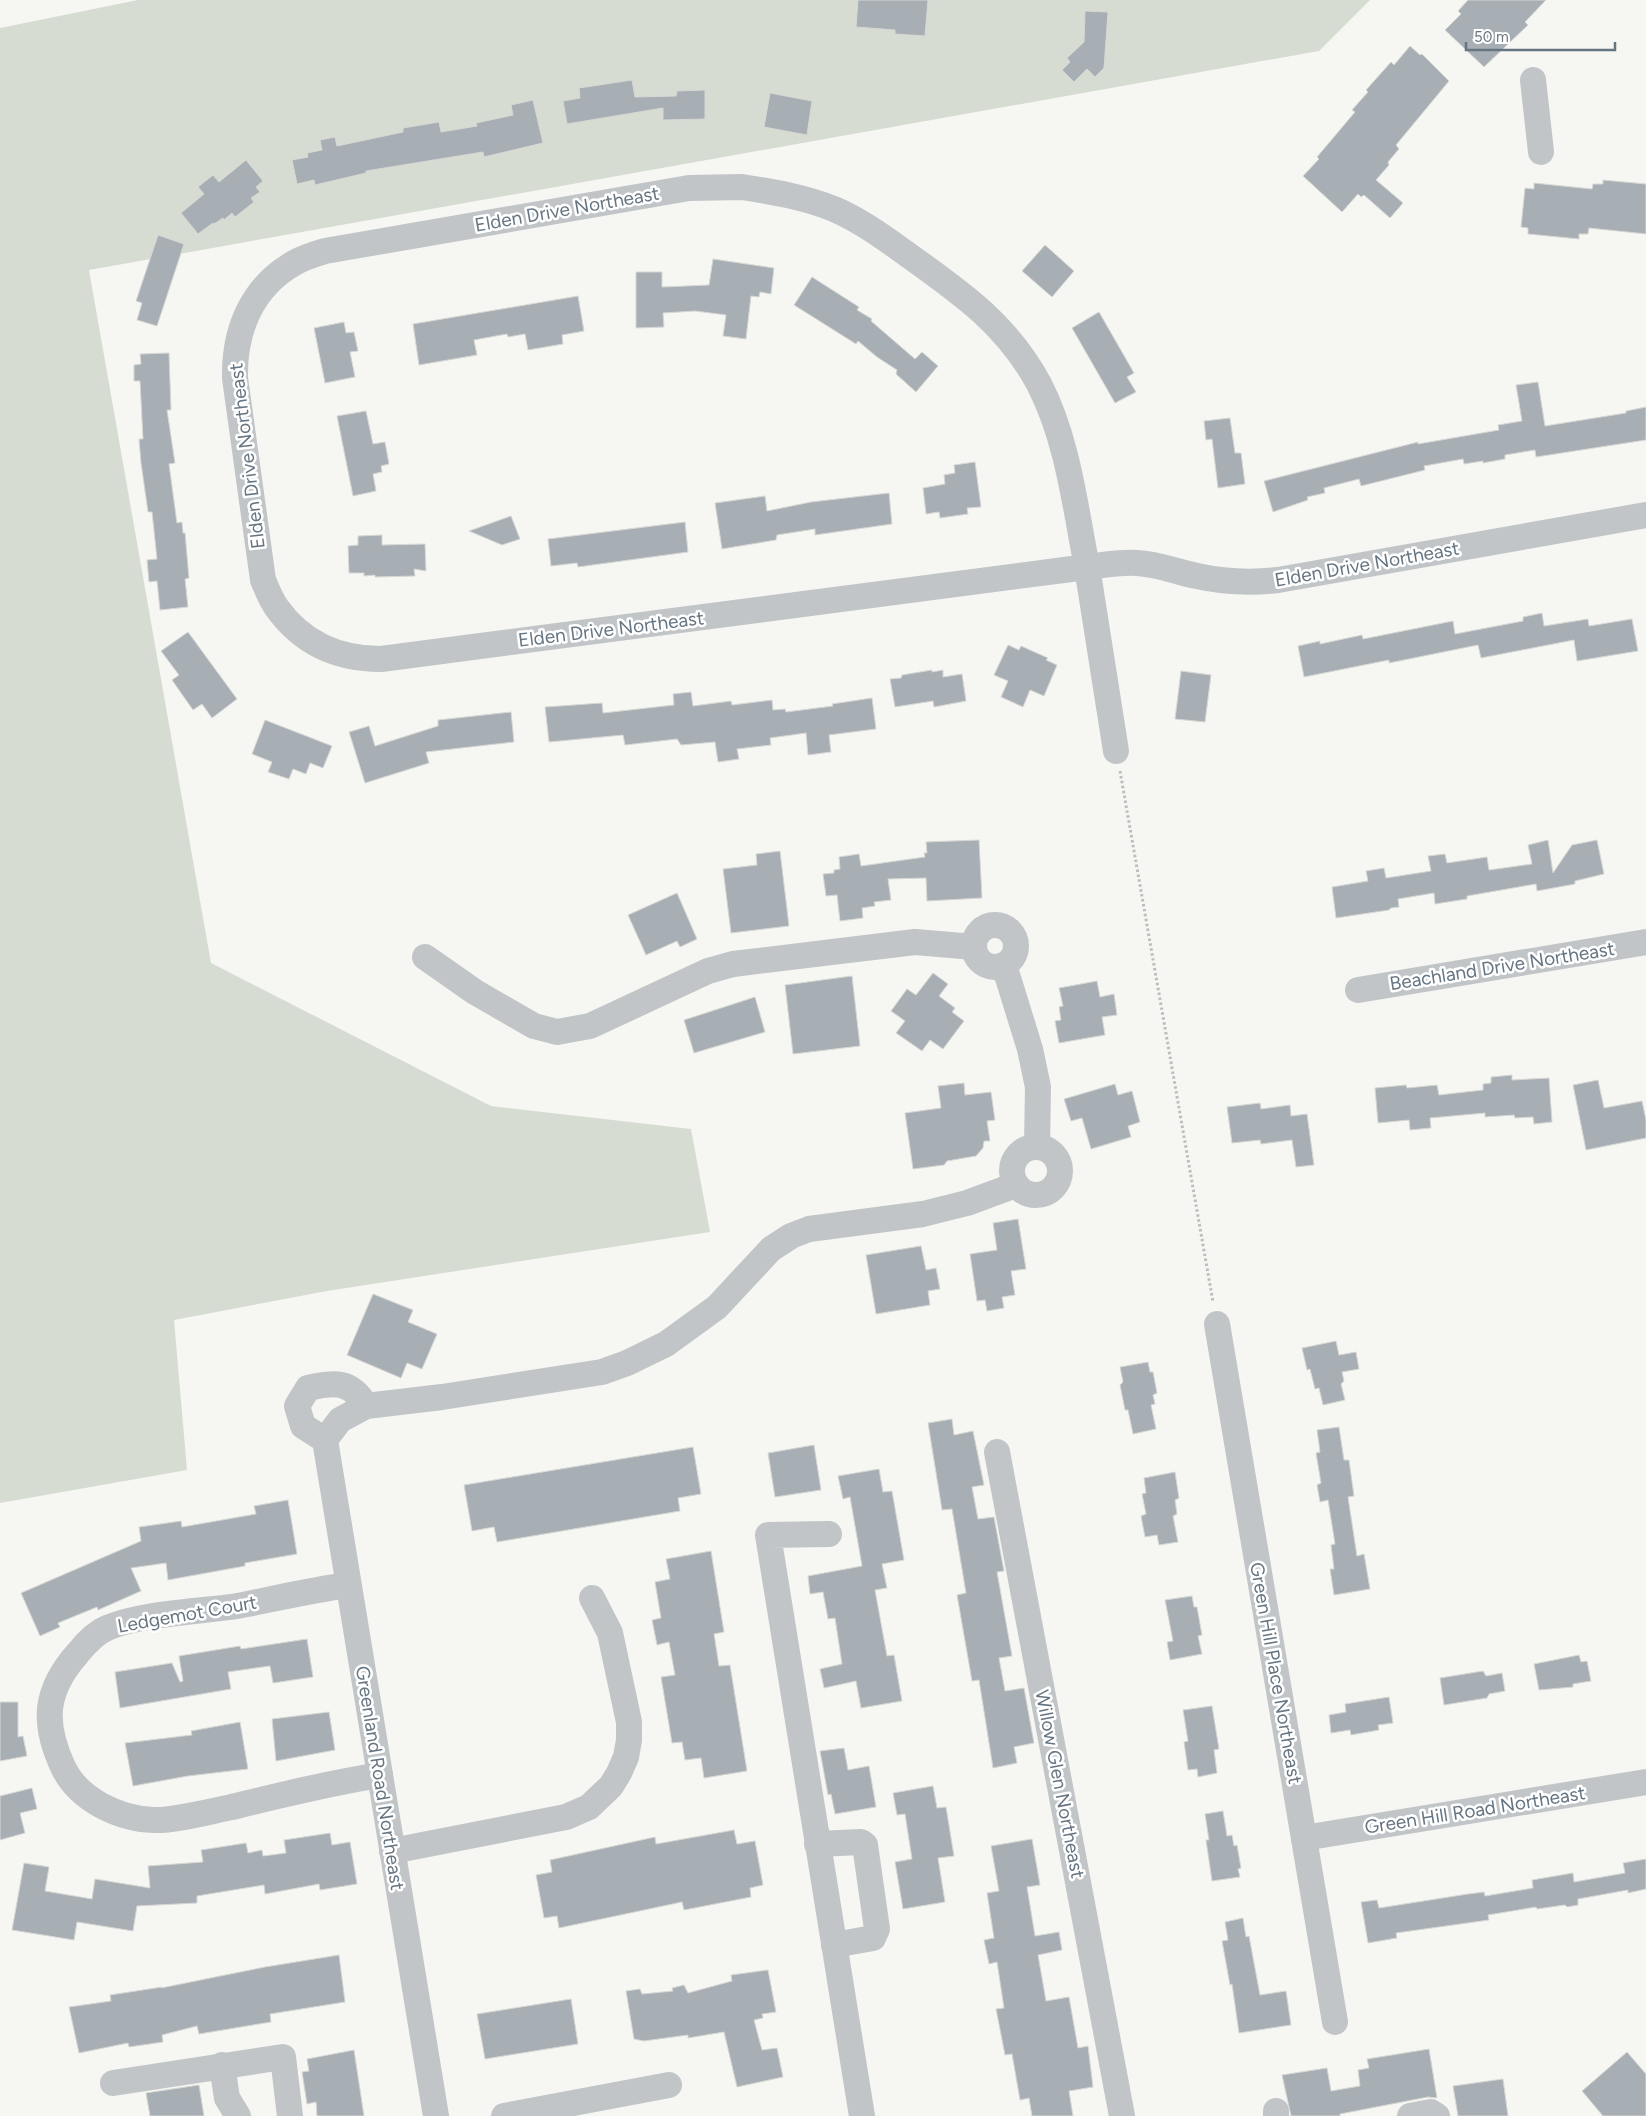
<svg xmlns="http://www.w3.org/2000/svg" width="1646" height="2116" font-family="Figtree,sans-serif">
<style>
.green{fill:#d7dcd3}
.building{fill:#a8afb4;stroke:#d7d7d5}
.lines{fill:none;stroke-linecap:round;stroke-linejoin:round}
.path{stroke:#bbbdbf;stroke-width:3;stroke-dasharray:2.5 2.5;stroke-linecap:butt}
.minor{stroke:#c1c5c8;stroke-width:26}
.labels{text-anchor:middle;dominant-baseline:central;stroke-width:5;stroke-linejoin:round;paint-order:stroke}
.street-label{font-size:19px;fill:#667582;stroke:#fff}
</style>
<rect width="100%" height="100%" fill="#f6f6f2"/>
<polygon class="green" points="138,0 1370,0 1319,51 89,270 211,963 491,1106 691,1129 710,1232 327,1291 174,1320 187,1470 0,1503 0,28"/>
<g class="building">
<polygon points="858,0 928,0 925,36 895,34 895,30 856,27"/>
<polygon points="1468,0 1546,0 1525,22 1528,25 1484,67 1445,30 1461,14 1458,11"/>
<polygon points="1085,11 1108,12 1104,68 1095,77 1087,69 1074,82 1062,70 1070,62 1067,58 1084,42"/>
<polygon points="1410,46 1420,55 1422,54 1449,81 1396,145 1399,149 1388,162 1389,165 1376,180 1403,203 1390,218 1364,195 1361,197 1358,194 1342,212 1303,176 1319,159 1317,157 1355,112 1352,110 1368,92 1366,90 1391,62 1394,65"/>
<polygon points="632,80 635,97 676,96 677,91 705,90 705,119 663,120 663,108 567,124 563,101 580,98 579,88"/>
<polygon points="770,93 812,101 807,135 764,127"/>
<polygon points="533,100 543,143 484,157 483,152 366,171 366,173 315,185 314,180 297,184 292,160 308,157 307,153 322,150 320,140 335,137 337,146 403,132 403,128 439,122 441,132 477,126 476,123 513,115 511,105"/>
<polygon points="246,160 263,181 256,187 260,192 251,198 254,202 235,217 232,213 224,220 223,218 214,224 213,223 198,234 181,213 204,194 198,187 213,175 219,182"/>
<polygon points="1603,180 1646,184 1646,234 1589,228 1588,234 1579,234 1579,239 1528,234 1528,228 1521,227 1525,188 1534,189 1534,183 1592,189 1593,184 1603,184"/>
<polygon points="158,235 184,244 157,326 137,320 142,303 136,301"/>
<polygon points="1045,245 1074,271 1052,297 1022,271"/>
<polygon points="713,259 774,268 771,294 760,292 759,297 751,296 746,339 723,336 726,315 695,311 663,313 664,327 636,328 636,272 662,272 662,287 709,285"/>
<polygon points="812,277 859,307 857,310 872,319 871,321 915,359 922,352 938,366 916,392 896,374 897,370 877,357 858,341 856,344 794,305"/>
<polygon points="578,296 584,331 562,335 563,344 528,350 525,334 508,337 507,334 474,340 477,355 419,365 413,324"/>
<polygon points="1099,312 1134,373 1127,377 1136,392 1115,403 1072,328"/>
<polygon points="344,322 346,333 354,332 358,351 350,352 355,377 325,383 314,328"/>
<polygon points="169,353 171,410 167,410 175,463 169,464 177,523 182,522 183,533 185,533 189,578 185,579 188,607 160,610 157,581 149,582 147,560 157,559 152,512 148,512 141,463 139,439 143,439 140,381 134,381 134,365 141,364 140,354"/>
<polygon points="1538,382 1545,426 1626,413 1626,411 1646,407 1646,440 1536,457 1535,450 1505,455 1505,459 1483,463 1483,461 1464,464 1463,459 1424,466 1425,470 1361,486 1359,479 1324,488 1325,493 1307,497 1308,500 1273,512 1264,481 1418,442 1418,444 1499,430 1498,425 1522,421 1516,385"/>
<polygon points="366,411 373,444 385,442 389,464 381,466 382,472 373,474 376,491 353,496 337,416"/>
<polygon points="1230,418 1235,453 1241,453 1245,484 1218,488 1212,439 1206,440 1204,421"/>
<polygon points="975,462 981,507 967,508 968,514 940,518 939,512 926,514 923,488 945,484 944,475 955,473 954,465"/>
<polygon points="889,493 892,524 815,535 815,529 777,535 776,540 722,549 715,503 765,496 767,511 811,502"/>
<polygon points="511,516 520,539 502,545 469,531"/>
<polygon points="685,522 688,552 578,567 577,563 551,566 548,539"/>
<polygon points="382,535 382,545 425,544 426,571 414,569 415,576 375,577 375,575 364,576 364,573 349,573 348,546 358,545 358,536"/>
<polygon points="1542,613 1544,626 1588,619 1589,626 1632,619 1638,651 1577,661 1574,640 1481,658 1478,645 1389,663 1389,660 1304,677 1298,646 1320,641 1320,644 1362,635 1363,639 1453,621 1455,634 1523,621 1523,617"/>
<polygon points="188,632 237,699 212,718 202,704 193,710 172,680 179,675 161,651"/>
<polygon points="1008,645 1019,650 1021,646 1048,658 1046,660 1057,665 1044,696 1030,690 1023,707 1001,697 1008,681 994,675"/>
<polygon points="932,670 932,672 943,670 943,677 962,674 966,701 934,707 933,701 895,707 890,679 901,678 902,675"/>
<polygon points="1181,671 1211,675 1205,722 1175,719"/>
<polygon points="691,692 693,706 731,701 732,705 772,700 773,710 785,709 786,712 833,706 832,704 872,698 876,729 829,735 831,752 808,755 806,733 770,738 771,745 737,749 739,759 718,762 715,742 681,745 677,739 625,745 623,735 549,742 545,707 602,703 603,713 674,705 673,694"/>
<polygon points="511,712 514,742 426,752 429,763 365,783 349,732 369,726 375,746 438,726 438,720"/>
<polygon points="265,720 332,746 323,768 310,763 306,774 293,769 289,779 268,772 272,762 252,754"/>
<polygon points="979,840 982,898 927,901 926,878 888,879 891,900 874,902 875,906 862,908 863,918 840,921 837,895 826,896 823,874 834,873 834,870 840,869 839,857 859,854 861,866 925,857 924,853 927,853 926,842"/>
<polygon points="1548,840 1553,873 1572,845 1597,840 1604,874 1575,881 1575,884 1537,891 1536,884 1467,896 1467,899 1435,904 1434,893 1398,899 1399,907 1391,908 1389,910 1336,918 1332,887 1368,881 1366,871 1384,868 1386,878 1431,871 1428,856 1445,854 1447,863 1487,857 1489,870 1532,864 1528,845"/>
<polygon points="780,851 789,926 731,933 723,869 757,865 756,854"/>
<polygon points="677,893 697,939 680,947 677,941 646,955 628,915"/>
<polygon points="933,973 948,984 939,996 955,1008 952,1012 964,1021 943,1049 930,1040 922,1051 896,1033 905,1021 891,1011 907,989 916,995"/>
<polygon points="852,976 860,1046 793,1054 785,985"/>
<polygon points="1097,981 1100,997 1114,994 1117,1015 1102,1017 1105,1035 1059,1043 1055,1021 1061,1020 1059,1007 1063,1006 1059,988"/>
<polygon points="755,997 765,1032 694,1053 684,1020"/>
<polygon points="1512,1075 1512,1080 1549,1078 1552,1122 1534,1124 1533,1117 1515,1118 1514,1115 1485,1117 1485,1113 1430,1118 1431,1128 1410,1130 1409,1120 1378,1123 1375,1088 1406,1085 1407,1088 1437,1085 1439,1095 1483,1090 1483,1084 1491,1083 1491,1077"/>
<polygon points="1598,1080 1604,1108 1642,1101 1646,1120 1646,1138 1586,1150 1573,1085"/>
<polygon points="964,1083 965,1095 991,1092 995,1120 987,1121 990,1141 984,1141 983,1148 976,1156 947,1161 944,1165 913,1169 905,1113 941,1108 938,1086"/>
<polygon points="1115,1084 1118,1095 1132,1091 1140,1122 1128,1126 1131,1137 1091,1149 1082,1118 1071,1121 1064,1099"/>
<polygon points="1260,1103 1261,1109 1290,1105 1291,1116 1307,1114 1314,1165 1296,1167 1292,1140 1261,1144 1260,1140 1232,1143 1227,1107"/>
<polygon points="1018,1219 1026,1269 1011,1271 1015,1295 1002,1297 1004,1308 987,1311 985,1300 977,1301 970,1254 997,1250 993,1223"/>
<polygon points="921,1246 926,1270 936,1268 940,1289 928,1291 930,1305 876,1314 866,1255"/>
<polygon points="373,1294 413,1310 408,1322 437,1334 422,1369 407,1363 401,1378 347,1355"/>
<polygon points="1336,1341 1339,1355 1356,1352 1359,1369 1342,1372 1344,1381 1341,1384 1345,1400 1323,1405 1319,1388 1315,1389 1310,1369 1307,1370 1302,1348"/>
<polygon points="1148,1362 1150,1372 1153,1372 1157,1393 1153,1395 1155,1404 1151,1405 1156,1429 1133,1434 1128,1410 1125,1410 1120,1385 1123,1382 1120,1367"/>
<polygon points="952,1419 954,1435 973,1431 984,1485 972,1487 978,1519 994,1517 1004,1571 997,1572 1012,1656 999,1658 1005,1691 1024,1688 1034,1743 1014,1747 1017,1763 993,1768 979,1680 972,1681 957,1595 966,1593 952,1509 942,1510 928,1423"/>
<polygon points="1339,1427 1344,1460 1349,1460 1354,1496 1348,1497 1357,1556 1364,1554 1370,1589 1334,1595 1330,1569 1334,1569 1331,1545 1335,1544 1328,1500 1320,1502 1317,1485 1321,1483 1316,1453 1320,1452 1317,1430"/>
<polygon points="814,1445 821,1490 775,1497 768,1453"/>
<polygon points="693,1447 701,1494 678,1498 680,1511 497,1542 494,1527 472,1531 464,1485"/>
<polygon points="879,1469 883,1492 892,1491 904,1560 882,1564 887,1588 875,1590 887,1656 894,1655 902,1701 861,1708 856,1681 824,1688 820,1669 842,1664 835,1618 828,1619 823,1592 810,1594 808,1576 862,1566 850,1497 843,1499 838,1476"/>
<polygon points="1175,1472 1179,1498 1175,1500 1177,1514 1173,1516 1178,1542 1159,1545 1157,1535 1145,1537 1141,1516 1146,1514 1142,1494 1146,1493 1144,1478"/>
<polygon points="288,1500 297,1554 245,1563 245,1566 168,1580 166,1563 131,1568 141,1591 98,1610 97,1607 58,1623 60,1627 40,1636 21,1593 141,1541 139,1527 181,1521 182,1527 256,1514 254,1506"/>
<polygon points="711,1551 724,1632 714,1634 719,1666 730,1665 747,1771 704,1778 701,1758 685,1760 682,1742 672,1743 661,1677 675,1675 669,1642 657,1645 652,1620 661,1618 655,1582 670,1579 666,1559"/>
<polygon points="1192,1596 1194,1607 1197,1607 1202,1635 1198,1636 1202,1654 1170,1660 1167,1642 1173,1641 1165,1600"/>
<polygon points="307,1639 313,1677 273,1683 270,1666 228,1672 231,1689 120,1708 115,1672 172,1663 180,1682 183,1681 179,1656 240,1646 241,1649"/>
<polygon points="1579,1655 1581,1662 1587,1661 1591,1681 1573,1684 1573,1687 1539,1690 1534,1664"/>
<polygon points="1483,1671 1486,1676 1502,1673 1505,1691 1489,1694 1487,1698 1444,1705 1440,1678"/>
<polygon points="1389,1697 1393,1723 1378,1725 1379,1730 1351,1735 1350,1730 1331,1733 1329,1715 1346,1712 1345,1704"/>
<polygon points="0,1702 18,1702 18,1737 23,1736 27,1756 0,1761"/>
<polygon points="1212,1706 1219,1749 1214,1750 1217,1773 1198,1777 1197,1769 1188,1770 1184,1742 1188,1741 1183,1710"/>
<polygon points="329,1712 335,1750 276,1761 272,1719"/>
<polygon points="240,1722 248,1769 188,1776 133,1786 125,1743 192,1735 191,1731"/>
<polygon points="844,1748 848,1770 869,1766 876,1807 835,1814 831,1794 828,1795 820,1751"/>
<polygon points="933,1786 937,1808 946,1807 954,1856 938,1858 945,1902 903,1909 895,1862 912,1859 905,1814 897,1815 893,1793"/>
<polygon points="32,1788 37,1809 20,1813 25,1833 0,1840 0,1796"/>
<polygon points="1223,1811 1227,1836 1232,1835 1234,1846 1237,1845 1241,1868 1238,1869 1240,1877 1212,1881 1206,1840 1209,1840 1205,1814"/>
<polygon points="734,1830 737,1844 755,1841 763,1885 750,1888 751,1897 684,1910 682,1902 559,1928 557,1916 544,1918 536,1875 552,1872 550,1860 655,1837 656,1844"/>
<polygon points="330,1833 332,1845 350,1842 357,1884 320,1890 319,1884 265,1894 264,1885 197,1896 197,1903 137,1906 133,1931 77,1922 74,1940 12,1930 24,1863 49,1867 45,1891 92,1899 95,1879 150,1888 148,1866 203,1862 201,1850 246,1843 248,1853 262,1850 263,1856 286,1853 284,1840"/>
<polygon points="1032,1839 1040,1885 1027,1887 1035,1936 1059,1932 1062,1950 1038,1955 1046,2001 1069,1997 1078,2048 1088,2046 1093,2087 1069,2091 1073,2116 1032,2116 1029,2098 1020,2100 1012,2054 1005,2055 996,2009 1004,2008 997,1962 989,1964 984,1940 994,1938 987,1893 999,1891 991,1846"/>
<polygon points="1646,1859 1646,1889 1628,1893 1628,1890 1578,1899 1578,1905 1567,1907 1565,1905 1537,1909 1536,1907 1488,1915 1489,1920 1396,1933 1397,1938 1368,1943 1361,1902 1377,1900 1379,1908 1468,1894 1484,1892 1485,1896 1533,1888 1532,1880 1573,1873 1574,1882 1625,1873 1623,1863"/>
<polygon points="1243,1918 1246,1937 1249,1936 1260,1995 1286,1991 1291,2025 1239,2033 1232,1984 1230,1985 1222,1941 1228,1940 1225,1922"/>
<polygon points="339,1955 345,2002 270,2014 271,2022 199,2034 197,2026 162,2035 163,2042 129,2047 128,2043 79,2053 69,2007 111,2001 110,1995 162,1987 161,1988 265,1967"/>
<polygon points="768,1970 776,2012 762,2014 763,2018 754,2020 762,2050 777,2048 783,2077 737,2087 724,2032 688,2038 688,2035 644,2041 634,2039 626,1991 640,1989 642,1994 673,1991 672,1988 684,1985 688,1993 732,1981 731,1975"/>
<polygon points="571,1999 578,2044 485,2059 477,2014"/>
<polygon points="1429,2049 1437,2098 1428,2097 1340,2114 1340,2116 1291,2116 1282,2075 1327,2068 1331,2091 1360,2086 1358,2070 1369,2068 1367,2059"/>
<polygon points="354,2050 364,2116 317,2116 316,2102 307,2104 302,2072 309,2071 307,2059"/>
<polygon points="1627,2052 1646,2074 1646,2116 1603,2116 1582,2091"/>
<polygon points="1503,2079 1508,2116 1458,2116 1453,2086"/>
<polygon points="199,2085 204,2116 150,2116 146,2093"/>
</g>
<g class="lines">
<polyline class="path" points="1120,771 1213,1302"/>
<g class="minor">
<polyline points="1533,80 1541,152"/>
<path d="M742 187C774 192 804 197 834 209 862 221 887 240 911 257 963 294 1008 326 1039 384 1068 440 1075 506 1087 567L381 659C338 659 302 643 277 608 271 600 267 589 263 580L235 378C234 330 252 286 296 262 305 257 315 254 325 251L689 188Z"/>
<path d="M1116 751 1087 567C1103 565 1120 562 1137 563 1158 564 1177 572 1197 576 1224 582 1251 583 1278 580L1646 515"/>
<circle cx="995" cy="946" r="21"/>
<polyline points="425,957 475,992 534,1026 557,1032 590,1026 708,971 733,964 915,942 974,947"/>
<polyline points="1004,965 1030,1049 1038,1087 1037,1147"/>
<polyline points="1358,990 1646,942"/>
<circle cx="1036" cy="1171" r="24"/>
<polyline points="1217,1324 1335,2022"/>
<polyline points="325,1440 340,1420 366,1406 442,1397 602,1372 627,1363 666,1344 717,1307 771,1249 791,1236 809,1229 923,1214 967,1203 1016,1185"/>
<polyline points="325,1440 436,2116"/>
<path d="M325 1440 303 1426 297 1406 308 1388C334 1382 351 1380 366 1406"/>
<polyline points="997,1452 1122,2116"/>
<polyline points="829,1534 768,1535 862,2116"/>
<path d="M348 1585C311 1590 274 1599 237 1606 198 1612 142 1613 107 1628 95 1633 86 1643 78 1653 45 1690 42 1722 63 1767 78 1799 118 1819 154 1820 174 1821 211 1811 232 1807 281 1795 330 1783 380 1775"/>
<polyline points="1304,1838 1646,1782"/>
<polyline points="817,1844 861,1842 865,1845 877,1929 873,1938 834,1945"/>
<polyline points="392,1851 566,1817 589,1807 611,1786 619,1773 626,1757 629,1740 629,1722 610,1633 592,1598"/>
<polyline points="222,2065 227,2098 238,2116"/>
<polyline points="113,2083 283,2057 290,2116"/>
<polyline points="1276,2111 1276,2116"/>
<polyline points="504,2116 669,2085"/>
<polyline points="1410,2116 1431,2112 1437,2116"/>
</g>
</g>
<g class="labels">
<g class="street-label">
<text transform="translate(567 209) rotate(-10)">Elden Drive Northeast</text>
<text transform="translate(247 456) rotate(-97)">Elden Drive Northeast</text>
<text transform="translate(1367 564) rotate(-10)">Elden Drive Northeast</text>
<text transform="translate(611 629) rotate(-7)">Elden Drive Northeast</text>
<text transform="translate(1502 966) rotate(-9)">Beachland Drive Northeast</text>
<text transform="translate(187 1614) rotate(-10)">Ledgemot Court</text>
<text transform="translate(1276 1673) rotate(80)">Green Hill Place Northeast</text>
<text transform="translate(380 1778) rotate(81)">Greenland Road Northeast</text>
<text transform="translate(1060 1784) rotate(79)">Willow Glen Northeast</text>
<text transform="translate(1475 1810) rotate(-9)">Green Hill Road Northeast</text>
</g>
</g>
<path d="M1466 42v8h149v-8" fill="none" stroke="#667582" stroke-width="2.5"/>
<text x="1474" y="42" font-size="15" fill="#667582" stroke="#ffffff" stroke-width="4" paint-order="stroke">50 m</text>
</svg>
